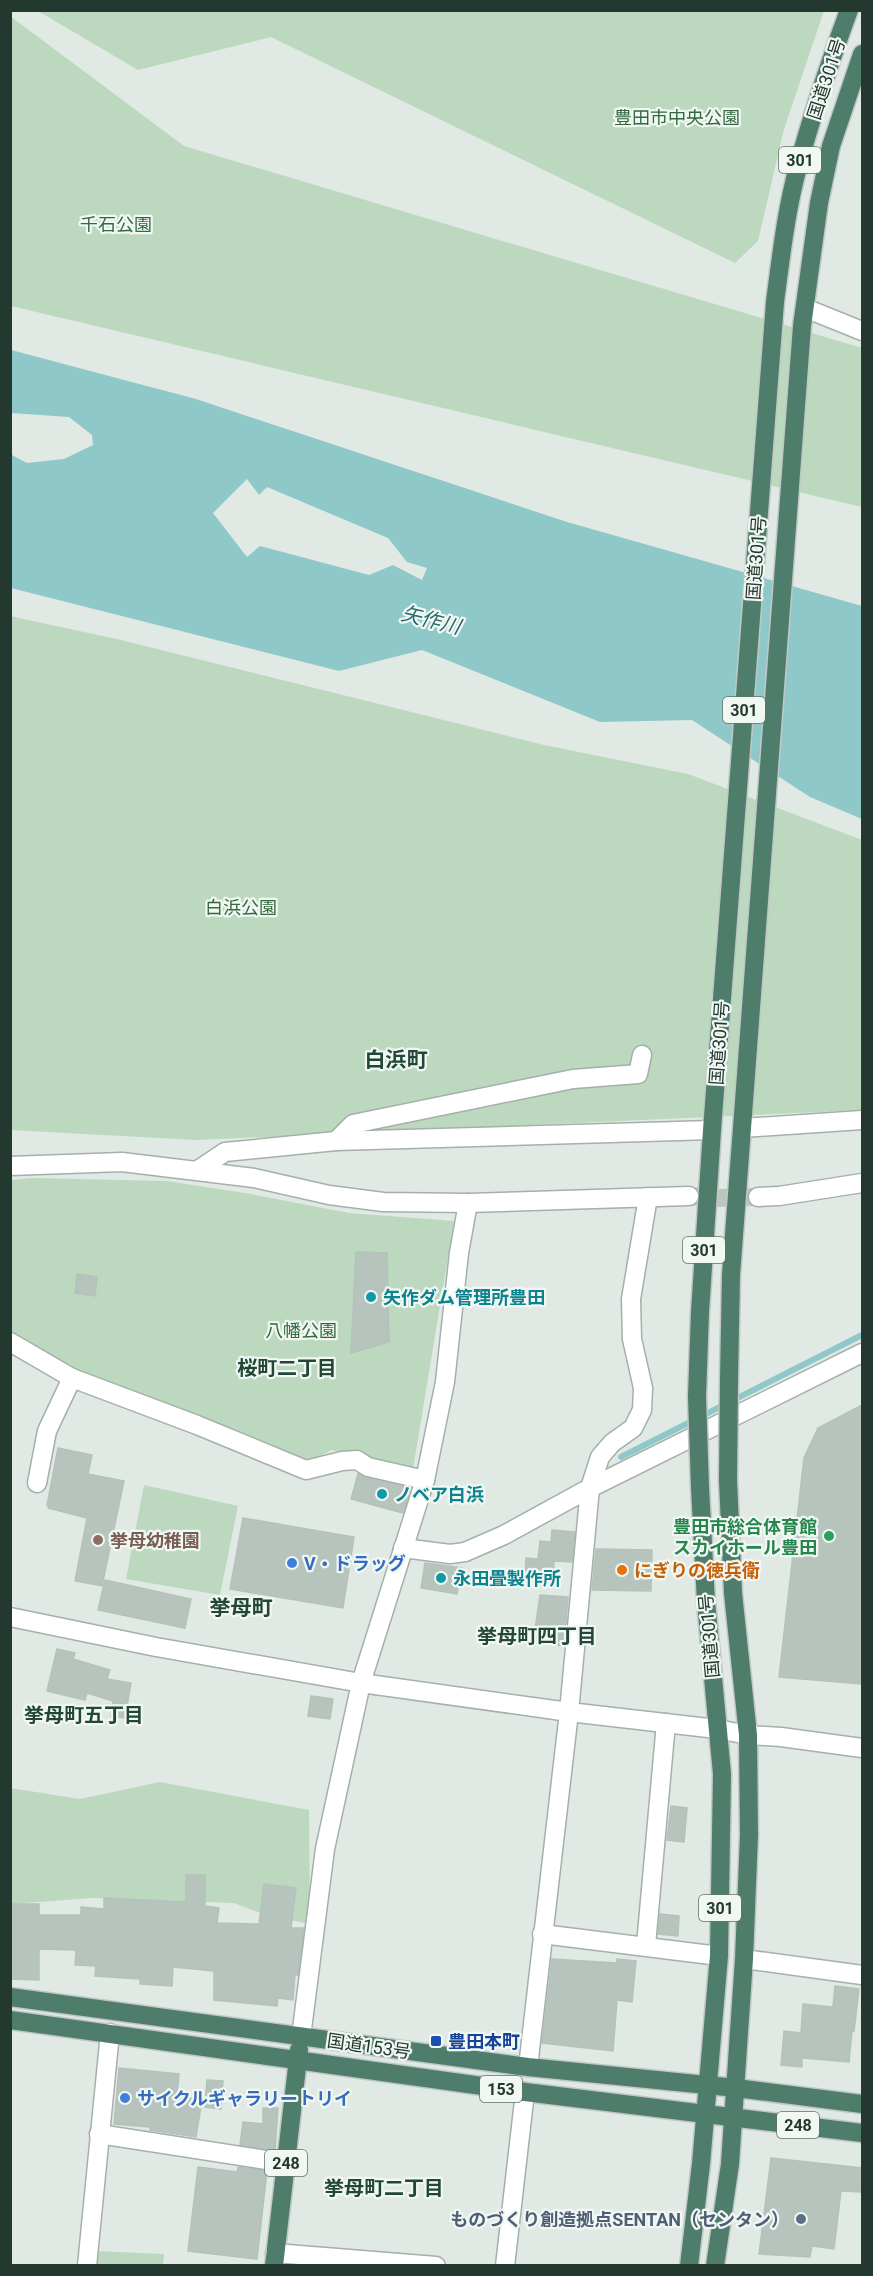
<svg xmlns="http://www.w3.org/2000/svg" width="873" height="2276" font-family="Roboto,'Noto Sans JP',sans-serif">
<style>
.green{fill:#bcd8bf}
.water{fill:#8fc8c8;fill-rule:evenodd}
.lines{fill:none;stroke-linecap:round;stroke-linejoin:round}
.stream{stroke:#8fc8c8;stroke-width:6}
.building{fill:#b6c4bd;stroke:#b4c2ba;stroke-width:1.5}
.tertiary-tunnel{stroke:#bbc6c0;stroke-width:18;stroke-dasharray:18 9;stroke-linecap:butt}
.minor-casing{stroke:#a4b0aa;stroke-width:21}
.tertiary-casing{stroke:#a4b0aa;stroke-width:21}
.trunk-casing{stroke:#c1c7c5;stroke-width:21}
.minor{stroke:#fff;stroke-width:18}
.tertiary{stroke:#fff;stroke-width:18}
.trunk{stroke:#4e7e6b;stroke-width:18}
.trunk-bridge-casing{stroke:#c1c7c5;stroke-width:21;stroke-linecap:butt}
.trunk-bridge{stroke:#4e7e6b;stroke-width:18}
.culture-dot{fill:#0f9aa8;stroke:#f1f7f3;stroke-width:2}
.leisure-dot{fill:#2e9e5b;stroke:#f1f7f3;stroke-width:2}
.education-dot{fill:#8d6e63;stroke:#f1f7f3;stroke-width:2}
.shop-dot{fill:#3f7fe0;stroke:#f1f7f3;stroke-width:2}
.food-dot{fill:#e8710a;stroke:#f1f7f3;stroke-width:2}
.transit-dot{fill:#1a4fb4;stroke:#f1f7f3;stroke-width:2}
.service-dot{fill:#5c6f8a;stroke:#f1f7f3;stroke-width:2}
.labels{text-anchor:middle;dominant-baseline:central;stroke-width:4.5;stroke-linejoin:round;paint-order:stroke}
.shield{fill:#f1f7f3;stroke:#61716a;stroke-width:1.5}
.shield-label{font-size:16px;font-weight:bold;fill:#23382f}
.street-label{font-size:18px;fill:#23382f;stroke:#f1f7f3}
.park-label{font-size:18px;fill:#326a3f;stroke:#f1f7f3}
.culture-label{font-size:18px;font-weight:bold;fill:#0d838f;stroke:#f1f7f3;text-anchor:start}
.leisure-label{font-size:18px;font-weight:bold;fill:#27864d;stroke:#f1f7f3;text-anchor:end}
.education-label{font-size:18px;font-weight:bold;fill:#785e54;stroke:#f1f7f3;text-anchor:start}
.shop-label{font-size:18px;font-weight:bold;fill:#366cbe;stroke:#f1f7f3;text-anchor:start}
.food-label{font-size:18px;font-weight:bold;fill:#c56008;stroke:#f1f7f3;text-anchor:start}
.transit-label{font-size:18px;font-weight:bold;fill:#164399;stroke:#f1f7f3;text-anchor:start}
.service-label{font-size:18px;font-weight:bold;fill:#4e5e75;stroke:#f1f7f3;text-anchor:end}
.water-label{font-size:20px;font-style:italic;fill:#256c6c;stroke:#f1f7f3}
.neighbourhood-label{font-size:20px;font-weight:bold;fill:#224738;stroke:#f1f7f3}
.quarter-label{font-size:21px;font-weight:bold;fill:#224738;stroke:#f1f7f3}
</style>
<rect width="100%" height="100%" fill="#e1e9e4"/>
<g class="green">
<polygon points="38,11 824,11 784,129 758,241 735,263 271,37 138,70"/>
<polygon points="10,16 184,146 862,348 862,507 11,306"/>
<polygon points="10,616 121,640 544,745 688,774 862,840 862,1110 196,1140 11,1130"/>
<polygon points="33,1178 166,1181 245,1193 349,1213 454,1221 413,1469 332,1450 307,1462 157,1415 48,1357 11,1332 11,1180"/>
<polygon points="144,1485 238,1506 220,1595 126,1579"/>
<polygon points="160,1782 309,1810 310,1924 266,1915 234,1903 92,1898 11,1904 10,1788 80,1799"/>
<polygon points="94,2251 164,2254 163,2265 93,2266"/>
</g>
<path class="water" d="M11 350 196 399 567 522 862 606V819L810 797 692 720 600 722 422 650 339 671 11 588 10 454 27 463 64 459 93 445 92 435 69 417 11 413ZM247 479 259 495 267 487 388 538 407 562 427 568 422 580 393 565 369 575 260 546 247 557 213 513Z"/>
<g class="lines">
<polyline class="stream" points="621,1457 862,1335"/>
</g>
<g class="building">
<polygon points="356,1252 387,1253 389,1342 351,1353"/>
<polygon points="77,1274 97,1277 95,1296 75,1293"/>
<polygon points="862,1405 862,1684 779,1677 804,1458 818,1428"/>
<polygon points="58,1448 92,1455 88,1474 124,1481 102,1586 75,1581 87,1518 48,1508 49,1505 47,1505"/>
<polygon points="358,1474 366,1478 411,1488 403,1513 351,1499"/>
<polygon points="243,1518 354,1537 343,1608 230,1589"/>
<polygon points="552,1530 575,1532 572,1562 554,1561 553,1582 525,1580 526,1558 538,1559 540,1541 551,1542"/>
<polygon points="596,1549 652,1550 651,1591 592,1590"/>
<polygon points="425,1563 462,1568 457,1594 421,1588"/>
<polygon points="105,1580 191,1599 185,1628 98,1610"/>
<polygon points="540,1595 568,1597 564,1646 533,1643"/>
<polygon points="57,1649 75,1653 73,1659 110,1670 107,1679 131,1683 125,1718 111,1716 113,1701 87,1693 85,1700 47,1691"/>
<polygon points="311,1696 333,1699 330,1719 308,1716"/>
<polygon points="671,1806 687,1808 684,1842 667,1840"/>
<polygon points="186,1875 205,1875 205,1906 219,1908 217,1923 259,1924 264,1884 296,1888 291,1928 304,1928 298,1975 295,1975 293,2000 278,1998 277,2006 214,2000 214,1971 173,1967 172,1986 140,1984 140,1979 95,1976 96,1966 75,1965 76,1950 39,1949 39,1980 10,1979 10,1904 39,1904 39,1915 81,1915 81,1907 104,1909 104,1898 186,1902"/>
<polygon points="660,1914 679,1916 678,1936 658,1934"/>
<polygon points="552,1959 617,1963 617,1959 636,1961 632,2002 617,2000 613,2051 542,2043"/>
<polygon points="835,1986 859,1989 854,2031 852,2031 849,2062 802,2058 802,2067 781,2065 784,2031 801,2033 803,2004 833,2007"/>
<polygon points="119,2068 179,2074 177,2096 202,2100 196,2137 150,2130 150,2127 114,2124"/>
<polygon points="207,2080 223,2081 221,2109 205,2107"/>
<polygon points="263,2108 278,2108 275,2150 240,2145 243,2122 263,2124"/>
<polygon points="771,2158 862,2168 862,2192 841,2191 834,2249 812,2246 810,2257 759,2254"/>
<polygon points="198,2167 237,2172 238,2167 267,2171 257,2259 188,2251"/>
</g>
<g class="lines">
<polyline class="tertiary-tunnel" points="689,1196 713,1198 758,1197"/>
<g class="minor-casing">
<g id="minor">
<polyline points="805,308 862,331"/>
<polyline points="743,1128 862,1120"/>
<polyline points="336,1141 353,1124 573,1079 638,1074 642,1055"/>
<polyline points="10,1342 72,1378 197,1425 306,1470 342,1461 357,1460 368,1467 425,1480"/>
<polyline points="37,1483 47,1431 72,1378"/>
<polyline points="403,1548 450,1554 465,1552 504,1535 590,1488 862,1353"/>
<polyline points="542,1934 719,1956"/>
<polyline points="646,1945 666,1723"/>
<polyline points="744,1959 862,1975"/>
<polyline points="301,2037 325,1849 361,1683 425,1480 445,1382 459,1253 468,1203"/>
<polyline points="528,2067 569,1712 590,1488 600,1457 612,1443 633,1428 642,1410 643,1388 632,1339 631,1299 648,1197"/>
<polyline points="99,2134 286,2163"/>
<polyline points="275,2253 436,2266"/>
<polyline points="87,2266 110,2033"/>
<polyline points="505,2266 525,2092"/>
</g>
</g>
<g class="tertiary-casing">
<g id="tertiary">
<polyline points="10,1166 122,1162 254,1178 329,1195 383,1202 468,1203 689,1196"/>
<polyline points="198,1170 225,1152 336,1141 712,1130"/>
<polyline points="758,1197 779,1196 862,1183"/>
<polyline points="10,1617 156,1647 361,1683 569,1712 717,1729 748,1735 781,1737 862,1748"/>
</g>
</g>
<g class="trunk-casing">
<g id="trunk">
<polyline points="729,1379 731,1275 802,326 819,203 831,146 862,54"/>
<path d="M697 1397 700 1312 712 1130 775 302C781 257 786 211 798 167 812 114 830 62 849 10"/>
<polyline points="10,1997 528,2067 736,2088 862,2104"/>
<polyline points="10,2020 525,2092 862,2133"/>
<polyline points="274,2266 299,2050"/>
<polyline points="689,2266 701,2164 719,1956 722,1774 706,1602 700,1487"/>
<polyline points="715,2266 730,2164 744,1959 749,1835 748,1735 733,1593 728,1480"/>
</g>
</g>
<use href="#minor" class="minor"/>
<use href="#tertiary" class="tertiary"/>
<use href="#trunk" class="trunk"/>
<g class="trunk-bridge-casing">
<g id="trunk-bridge">
<polyline points="697,1397 700,1487"/>
<polyline points="728,1480 729,1379"/>
</g>
</g>
<use href="#trunk-bridge" class="trunk-bridge"/>
</g>
<g class="culture-dot">
<circle cx="371" cy="1297" r="6"/>
<circle cx="382" cy="1494" r="6"/>
<circle cx="441" cy="1578" r="6"/>
</g>
<circle class="leisure-dot" cx="829" cy="1536" r="6"/>
<circle class="education-dot" cx="98" cy="1540" r="6"/>
<g class="shop-dot">
<circle cx="292" cy="1563" r="6"/>
<circle cx="125" cy="2098" r="6"/>
</g>
<circle class="food-dot" cx="622" cy="1570" r="6"/>
<rect class="transit-dot" x="430" y="2035" width="12" height="12" rx="3"/>
<circle class="service-dot" cx="801" cy="2219" r="6"/>
<g class="labels">
<g class="shield">
<rect x="779" y="147" width="42" height="26" rx="4.5"/>
<rect x="723" y="697" width="42" height="26" rx="4.5"/>
<rect x="683" y="1237" width="42" height="26" rx="4.5"/>
<rect x="699" y="1895" width="42" height="26" rx="4.5"/>
<rect x="480" y="2076" width="42" height="26" rx="4.5"/>
<rect x="777" y="2112" width="42" height="26" rx="4.5"/>
<rect x="265" y="2150" width="42" height="26" rx="4.5"/>
</g>
<g class="shield-label">
<text x="800" y="160">301</text>
<text x="744" y="710">301</text>
<text x="704" y="1250">301</text>
<text x="720" y="1908">301</text>
<text x="501" y="2089">153</text>
<text x="798" y="2125">248</text>
<text x="286" y="2163">248</text>
</g>
<g class="street-label">
<text transform="translate(826 79) rotate(-72)">国道301号</text>
<text transform="translate(756 558) rotate(-86)">国道301号</text>
<text transform="translate(719 1043) rotate(-86)">国道301号</text>
<text transform="translate(709 1636) rotate(-95)">国道301号</text>
<text transform="translate(369 2046) rotate(8)">国道153号</text>
</g>
<g class="park-label">
<text x="677" y="117">豊田市中央公園</text>
<text x="116" y="224">千石公園</text>
<text x="241" y="907">白浜公園</text>
<text x="301" y="1330">八幡公園</text>
</g>
<g class="culture-label">
<text x="383" y="1297">矢作ダム管理所豊田</text>
<text x="394" y="1494">ノベア白浜</text>
<text x="453" y="1578">永田畳製作所</text>
</g>
<g class="leisure-label">
<text x="817" y="1526">豊田市総合体育館<tspan x="817" dy="21">スカイホール豊田</tspan></text>
</g>
<g class="education-label">
<text x="110" y="1540">挙母幼稚園</text>
</g>
<g class="shop-label">
<text x="304" y="1563">V・ドラッグ</text>
<text x="137" y="2098">サイクルギャラリートリイ</text>
</g>
<g class="food-label">
<text x="634" y="1570">にぎりの徳兵衛</text>
</g>
<g class="transit-label">
<text x="448" y="2041">豊田本町</text>
</g>
<g class="service-label">
<text x="789" y="2219">ものづくり創造拠点SENTAN（センタン）</text>
</g>
<g class="water-label">
<text transform="translate(431 620) rotate(14)">矢作川</text>
</g>
<g class="neighbourhood-label">
<text x="287" y="1368">桜町二丁目</text>
<text x="537" y="1636">挙母町四丁目</text>
<text x="84" y="1715">挙母町五丁目</text>
<text x="384" y="2188">挙母町二丁目</text>
</g>
<g class="quarter-label">
<text x="396" y="1060">白浜町</text>
<text x="241" y="1608">挙母町</text>
</g>
</g>
<rect width="873" height="2276" fill="none" stroke="#23382f" stroke-width="24"/>
</svg>
